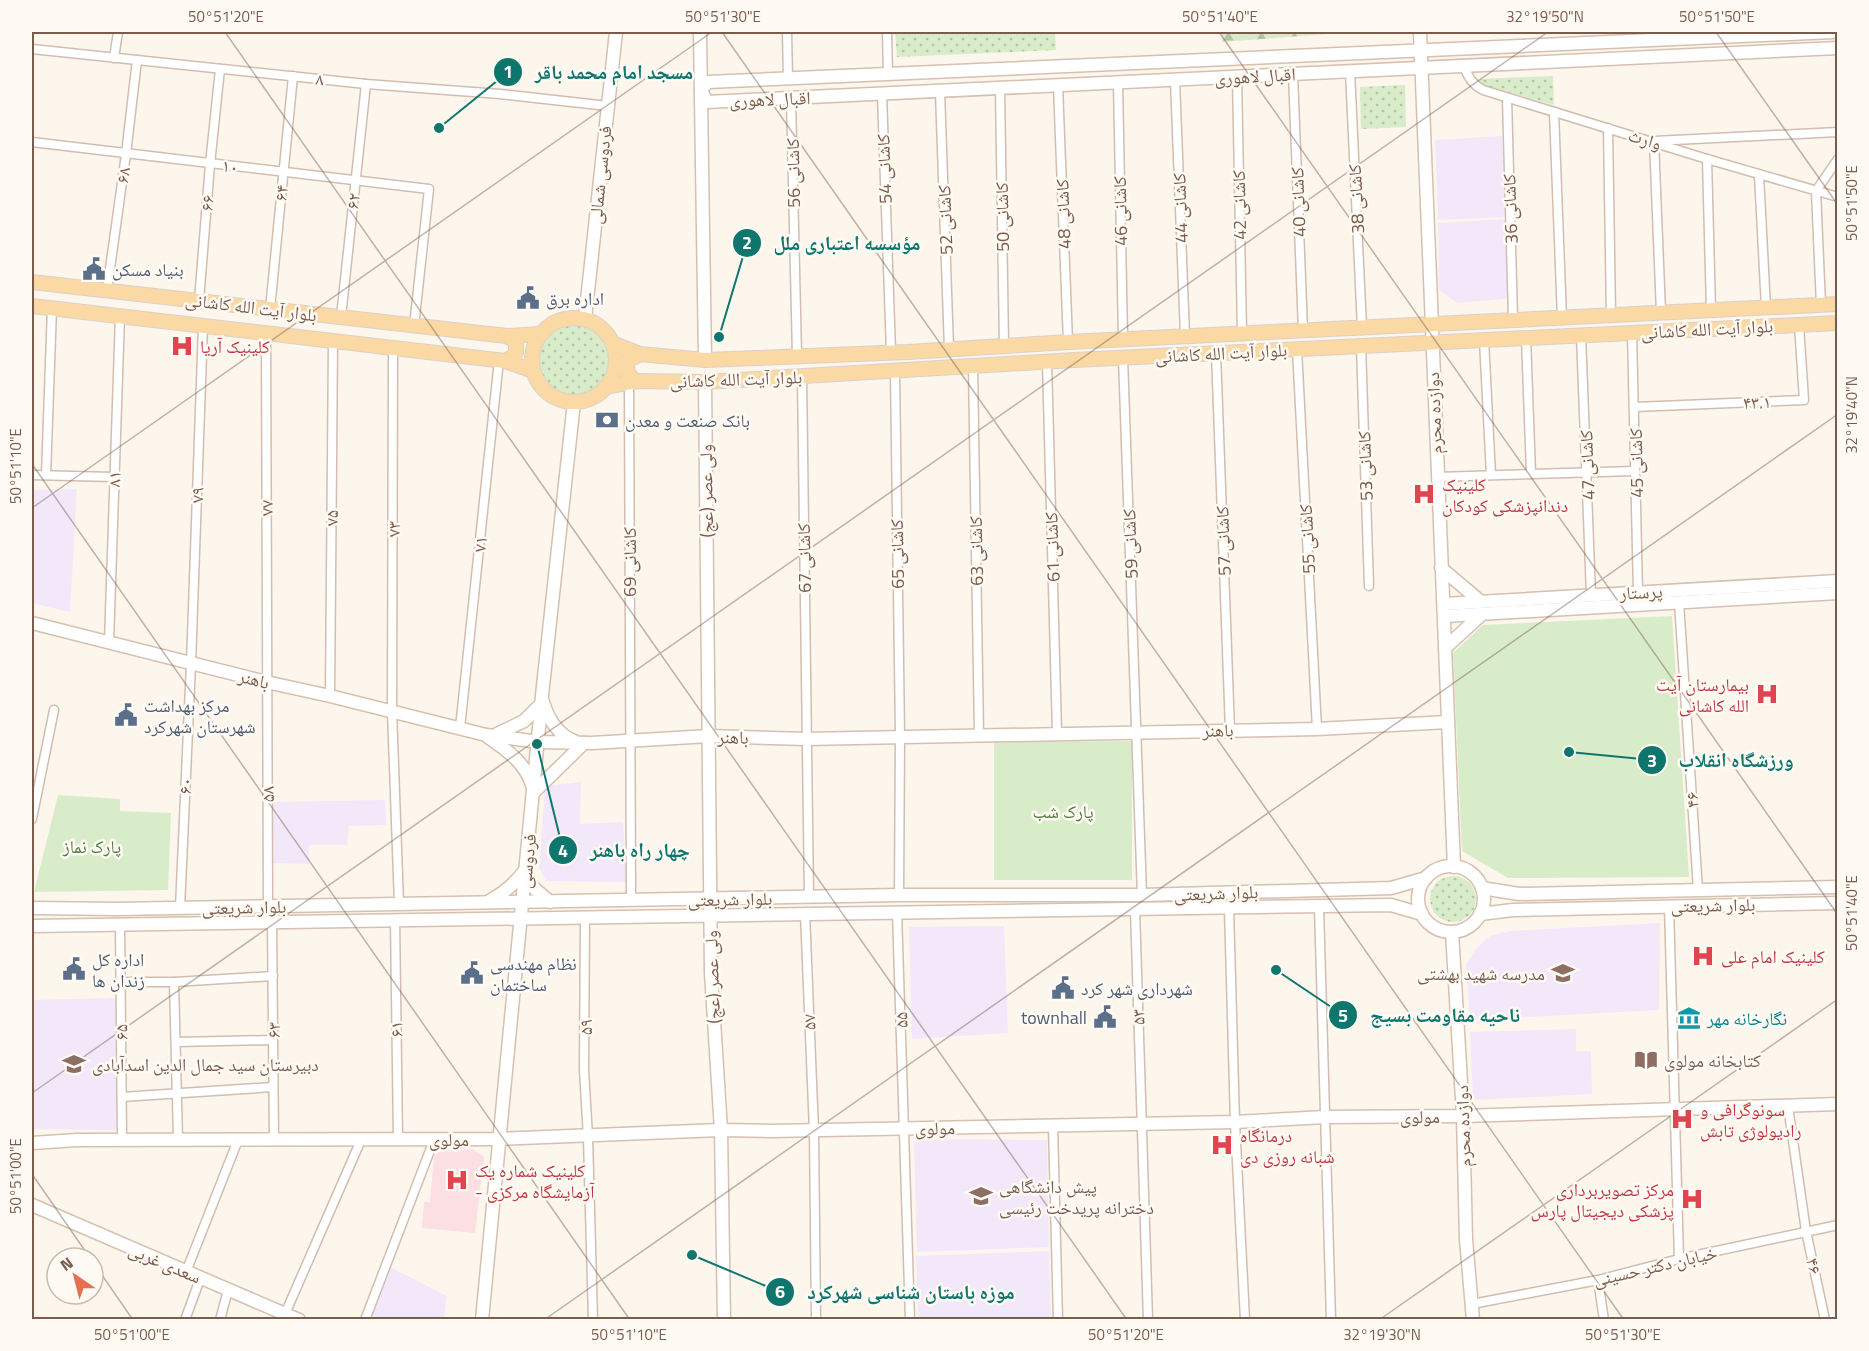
<svg xmlns="http://www.w3.org/2000/svg" width="1869" height="1351" font-family="'Titillium Web','Noto Naskh Arabic',sans-serif">
<style>
.education{fill:#f3e8fa}
.medical{fill:#fbdfe3}
.grass{fill:url(#grass-dots)}
.forest{fill:url(#forest-firs)}
.park{fill:#d8ecc9}
.lines{fill:none;stroke-linecap:round;stroke-linejoin:round}
.street-casing{stroke:#d1beb0;stroke-width:11}
.secondary-casing{stroke:#d6c0b0;stroke-width:15}
.primary-casing{stroke:#dad1cd;stroke-width:16}
.street{stroke:#fff;stroke-width:8}
.secondary{stroke:#fff;stroke-width:12}
.primary{stroke:#fbd9a5;stroke-width:14}
.ticks{fill:none;stroke:#7a5c4d;stroke-width:1.5;stroke-opacity:0.45}
.labels{text-anchor:middle;dominant-baseline:central;stroke-width:5;stroke-linejoin:round;paint-order:stroke}
.street-label{font-size:18px;fill:#7a5c4d;stroke:#fffaf3}
.service-label{font-size:18px;fill:#4e5e75;stroke:#fffaf3;text-anchor:start}
.health-label{font-size:18px;fill:#be3a42;stroke:#fffaf3;text-anchor:start}
.park-label{font-size:18px;fill:#537a41;stroke:#fffaf3}
.education-label{font-size:18px;fill:#785e54;stroke:#fffaf3;text-anchor:start}
.culture-label{font-size:18px;fill:#0d838f;stroke:#fffaf3;text-anchor:start}
.leader{fill:none;stroke:#0f766e;stroke-width:2}
.callout-dot{fill:#0f766e;stroke:#fffaf3;stroke-width:2}
.mark-label{font-size:18px;text-anchor:middle;font-weight:bold;fill:#fff}
.callout-label{font-size:20px;text-anchor:middle;font-weight:bold;fill:#0f766e;stroke:#fffaf3;stroke-width:5;stroke-linejoin:round;paint-order:stroke}
.neatline{fill:none;stroke:#7a5c4d;stroke-width:2}
.ticks-label{font-size:15px;text-anchor:middle;fill:#7a5c4d}
</style>
<defs>
<pattern id="grass-dots" width="8" height="8" patternUnits="userSpaceOnUse" patternTransform="scale(1.5)"><rect width="8" height="8" fill="#d8ecc9"/><path d="M2 2h.1M6 6h.1" fill="none" stroke="#b4c2a5" stroke-width="1.8" stroke-linecap="round"/></pattern>
<pattern id="forest-firs" width="22" height="20" patternUnits="userSpaceOnUse" patternTransform="scale(1.5)"><rect width="22" height="20" fill="#d8ecc9"/><path d="M5 1l3.5 6h-7zM16 11l3.5 6h-7z" fill="#b4c2a5"/></pattern>
</defs>
<rect width="100%" height="100%" fill="#fdf6ec"/>
<g class="education">
<polygon points="1502,136 1506,217 1438,220 1435,140"/>
<polygon points="1506,219 1508,295 1505,299 1457,303 1439,290 1438,223"/>
<polygon points="77,489 70,612 32,603 32,490"/>
<polygon points="581,782 580,824 623,822 627,882 546,881 539,867 545,786"/>
<polygon points="385,800 386,825 349,826 347,845 309,845 309,864 273,863 273,802"/>
<polygon points="1660,923 1659,1010 1470,1020 1466,964 1476,949 1490,936 1510,931"/>
<polygon points="1004,926 1008,1033 912,1039 909,927"/>
<polygon points="116,998 118,1130 32,1129 32,1000"/>
<polygon points="1576,1029 1576,1051 1591,1051 1592,1094 1473,1100 1470,1032"/>
<polygon points="920,1139 1047,1140 1049,1247 917,1252 914,1145"/>
<polygon points="1049,1251 1051,1319 918,1319 916,1256"/>
<polygon points="390,1267 447,1296 444,1319 370,1319"/>
</g>
<polygon class="medical" points="473,1149 484,1157 475,1233 422,1228 424,1202 430,1202 434,1156 439,1152"/>
<g class="grass">
<polygon points="895,32 1055,32 1056,50 897,57"/>
<polygon points="1553,76 1554,105 1479,84 1480,79"/>
<polygon points="1405,85 1406,127 1361,129 1360,87"/>
<circle cx="574" cy="360" r="37"/>
<circle cx="1453" cy="899" r="23"/>
</g>
<polygon class="forest" points="1222,32 1354,32 1222,42"/>
<g class="park">
<polygon points="1672,616 1689,877 1508,878 1462,851 1453,653 1483,625"/>
<polygon points="1132,741 1132,880 994,880 994,742"/>
<polygon points="58,795 120,799 120,811 171,813 168,890 34,892"/>
</g>
<g class="lines">
<g class="street-casing">
<g id="street">
<polyline points="787,32 788,79"/>
<polyline points="887,32 888,75"/>
<polyline points="32,49 366,84 500,94 608,106"/>
<polyline points="114,58 118,32"/>
<path d="M1464 67C1469 78 1472 84 1483 90L1707 159 1838 197"/>
<polyline points="1350,71 1362,328"/>
<polyline points="1293,74 1303,330"/>
<polyline points="1237,77 1242,333"/>
<polyline points="1175,80 1185,336"/>
<polyline points="1118,83 1123,339"/>
<polyline points="1058,86 1068,342"/>
<polyline points="1000,89 1004,346"/>
<polyline points="940,92 949,349"/>
<polyline points="882,94 891,352"/>
<polyline points="1507,98 1513,319"/>
<polyline points="791,99 797,356"/>
<polyline points="1554,112 1562,318"/>
<polyline points="1608,128 1611,315"/>
<polyline points="32,142 429,189 414,326"/>
<polyline points="1707,159 1711,310"/>
<polyline points="1759,175 1766,308"/>
<polyline points="107,290 126,154 137,60"/>
<polyline points="199,301 210,164 220,69"/>
<polyline points="1821,305 1816,191 1838,159"/>
<polyline points="270,309 293,76"/>
<polyline points="1661,313 1654,141 1838,132"/>
<polyline points="341,317 366,84"/>
<polyline points="266,333 268,906"/>
<polyline points="1632,333 1638,593"/>
<polyline points="1581,335 1591,595"/>
<polyline points="1526,338 1531,474"/>
<polyline points="1484,340 1491,475"/>
<polyline points="1361,346 1369,586"/>
<polyline points="393,348 392,711 399,904"/>
<polyline points="1297,349 1317,729"/>
<polyline points="1216,353 1230,730"/>
<polyline points="1123,358 1142,895"/>
<polyline points="1047,362 1057,733"/>
<polyline points="973,367 979,735"/>
<polyline points="895,371 900,736 899,895"/>
<polyline points="802,376 809,897"/>
<polyline points="629,383 631,900"/>
<polyline points="1635,407 1804,400 1799,325"/>
<polyline points="32,475 114,477"/>
<polyline points="46,475 52,308"/>
<polyline points="1437,477 1634,471"/>
<polyline points="1679,602 1698,890"/>
<polyline points="109,642 120,316"/>
<polyline points="330,696 333,341"/>
<polyline points="460,728 499,360"/>
<polyline points="32,819 54,710"/>
<polyline points="1669,906 1679,1259"/>
<polyline points="1319,907 1331,1320"/>
<polyline points="180,908 191,664 203,326"/>
<polyline points="1229,908 1235,1122 1245,1320"/>
<polyline points="1135,909 1148,1320"/>
<polyline points="897,912 910,1320"/>
<polyline points="805,913 814,1131 816,1320"/>
<polyline points="585,916 584,1070 588,1137 593,1320"/>
<polyline points="395,919 398,1139"/>
<polyline points="272,921 274,1140"/>
<polyline points="120,923 122,1140"/>
<polyline points="121,982 174,982 273,976"/>
<polyline points="174,982 178,1140"/>
<polyline points="176,1042 273,1040"/>
<polyline points="122,1097 273,1087"/>
<polyline points="1788,1106 1806,1231 1825,1320"/>
<polyline points="1053,1126 1058,1320"/>
<polyline points="186,1272 238,1140"/>
<polyline points="1598,1280 1604,1320"/>
<polyline points="1472,1304 1598,1280 1679,1259 1838,1225"/>
<polyline points="285,1314 361,1140"/>
<polyline points="185,1320 200,1279"/>
<polyline points="220,1320 228,1290"/>
<polyline points="365,1320 434,1140"/>
</g>
</g>
<g class="secondary-casing">
<g id="secondary">
<polyline points="700,32 705,360"/>
<path d="M1420 32C1430 310 1442 588 1454 867"/>
<polyline points="1833,32 708,82 701,89 706,102 1838,48"/>
<polyline points="585,319 616,32"/>
<polyline points="705,382 711,973 721,1130 724,1320"/>
<polyline points="1441,568 1480,601"/>
<polyline points="1444,604 1838,581"/>
<polyline points="1445,616 1838,593"/>
<polyline points="32,623 266,682 330,696 486,735 539,742 592,743 709,736 806,739 1317,729 1448,722"/>
<polyline points="1445,648 1482,614"/>
<path d="M544 705C549 720 559 735 574 741"/>
<polyline points="497,734 524,721 543,702"/>
<path d="M488 737C507 750 527 764 533 788"/>
<polyline points="534,792 584,743"/>
<circle cx="1451" cy="899" r="33"/>
<polyline points="525,878 536,890 550,902"/>
<polyline points="1482,888 1519,894 1838,887"/>
<path d="M489 901C504 893 515 884 525 870"/>
<polyline points="32,908 118,909 899,895 1142,895 1391,888 1426,878"/>
<polyline points="1480,914 1513,910 1838,903"/>
<polyline points="32,926 1391,905 1422,914"/>
<polyline points="1452,932 1463,1116 1466,1239 1473,1320"/>
<polyline points="32,1143 77,1140 498,1139 721,1130 771,1131 1235,1122 1325,1117 1463,1116 1838,1104"/>
<polyline points="32,1205 299,1320"/>
<polyline points="482,1320 543,686 574,402"/>
</g>
</g>
<g class="primary-casing">
<g id="primary">
<polyline points="32,282 507,336 541,334"/>
<polyline points="32,306 505,361 533,371"/>
<circle cx="574" cy="360" r="42"/>
<polyline points="612,343 640,354 705,360 908,352 1068,342 1838,304"/>
<polyline points="505,361 514,356 516,352 516,342 507,336"/>
<path d="M637 381C628 377 625 370 629 360L640 354"/>
<polyline points="606,387 637,381 705,382 1074,360 1838,323"/>
</g>
</g>
<use href="#street" class="street"/>
<use href="#secondary" class="secondary"/>
<use href="#primary" class="primary"/>
</g>
<path class="ticks" d="M225 32 1127 1320M722 32 1624 1320M1219 32 1838 915M1716 32 1838 205M32 464 630 1320M32 508 712 32M32 1093 1548 32M32 1174 90 1258M93 1262 133 1320M544 1320 1838 414M1379 1320 1838 999"/>
<defs>
<g id="civic-bare" transform="scale(1.8)"><path d="M-.6-6.5H3V-4.5H.6V-3L4-1V1h2V6H-6V1h2V-1L-.6-3ZM-1.2 2.5V6h2.4V2.5Z" fill="#5c6f8a" stroke="#fffaf3" stroke-width="2.5" paint-order="stroke"/></g>
<g id="hospital-bare" transform="scale(1.8)"><path d="M-5-5h3v3.5h4V-5h3V5h-3V1.5h-4V5h-3Z" fill="#e0444e" stroke="#fffaf3" stroke-width="2.5" paint-order="stroke"/></g>
<g id="bank-bare" transform="scale(1.8)"><path d="M-6-4H6V4H-6ZM0-2.3a2.3 2.3 0 1 0 0 4.6a2.3 2.3 0 1 0 0-4.6Z" fill="#5c6f8a" stroke="#fffaf3" stroke-width="2.5" paint-order="stroke"/></g>
<g id="school-bare" transform="scale(1.8)"><path d="M0-5L7-2L0 1L-7-2ZM-4 1L0 2.5L4 1V4Q0 6-4 4Z" fill="#8d6e63" stroke="#fffaf3" stroke-width="2.5" paint-order="stroke"/></g>
<g id="museum-bare" transform="scale(1.8)"><path d="M0-6L6-3V-2H-6V-3ZM-5-1h2V3h-2ZM-1-1h2V3h-2ZM3-1h2V3H3ZM-6 4H6V6H-6Z" fill="#0f9aa8" stroke="#fffaf3" stroke-width="2.5" paint-order="stroke"/></g>
<g id="library-bare" transform="scale(1.8)"><path d="M-6-4Q-3-5.5-.7-3.5V5Q-3 3-6 4ZM6-4Q3-5.5 .7-3.5V5Q3 3 6 4Z" fill="#8d6e63" stroke="#fffaf3" stroke-width="2.5" paint-order="stroke"/></g>
</defs>
<g fill-rule="evenodd">
<use href="#civic-bare" x="94" y="269"/>
<use href="#civic-bare" x="528" y="298"/>
<use href="#hospital-bare" x="182" y="346"/>
<use href="#bank-bare" x="607" y="420"/>
<use href="#hospital-bare" x="1424" y="494"/>
<use href="#hospital-bare" x="1767" y="694"/>
<use href="#civic-bare" x="126" y="715"/>
<use href="#hospital-bare" x="1703" y="956"/>
<use href="#civic-bare" x="74" y="969"/>
<use href="#civic-bare" x="472" y="973"/>
<use href="#school-bare" x="1563" y="973"/>
<use href="#civic-bare" x="1063" y="988"/>
<use href="#civic-bare" x="1105" y="1017"/>
<use href="#museum-bare" x="1689" y="1018"/>
<use href="#library-bare" x="1646" y="1060"/>
<use href="#school-bare" x="74" y="1064"/>
<use href="#hospital-bare" x="1682" y="1119"/>
<use href="#hospital-bare" x="1222" y="1145"/>
<use href="#hospital-bare" x="457" y="1180"/>
<use href="#school-bare" x="981" y="1196"/>
<use href="#hospital-bare" x="1692" y="1199"/>
</g>
<g class="labels">
<g class="street-label">
<text transform="translate(1255 76) rotate(-3)">اقبال لاهوری</text>
<text transform="translate(320 79) rotate(6)">۸</text>
<text transform="translate(770 99) rotate(-2)">اقبال لاهوری</text>
<text transform="translate(1645 139) rotate(17)">وارث</text>
<text transform="translate(230 166) rotate(7)">۱۰</text>
<text transform="translate(884 169) rotate(-92)">کاشانی 54</text>
<text transform="translate(793 173) rotate(-91)">کاشانی 56</text>
<text transform="translate(123 175) rotate(-82)">۶۸</text>
<text transform="translate(600 175) rotate(-84)">فردوسی شمالی</text>
<text transform="translate(281 193) rotate(-85)">۶۴</text>
<text transform="translate(1356 199) rotate(-93)">کاشانی 38</text>
<text transform="translate(353 201) rotate(-84)">۶۲</text>
<text transform="translate(1298 202) rotate(-92)">کاشانی 40</text>
<text transform="translate(207 203) rotate(-85)">۶۶</text>
<text transform="translate(1239 205) rotate(-91)">کاشانی 42</text>
<text transform="translate(1180 208) rotate(-92)">کاشانی 44</text>
<text transform="translate(1510 209) rotate(-92)">کاشانی 36</text>
<text transform="translate(1120 211) rotate(-91)">کاشانی 46</text>
<text transform="translate(1063 214) rotate(-92)">کاشانی 48</text>
<text transform="translate(1002 217) rotate(-91)">کاشانی 50</text>
<text transform="translate(945 220) rotate(-92)">کاشانی 52</text>
<text transform="translate(251 307) rotate(7)">بلوار آیت الله کاشانی</text>
<text transform="translate(1707 329) rotate(-3)">بلوار آیت الله کاشانی</text>
<text transform="translate(1221 353) rotate(-3)">بلوار آیت الله کاشانی</text>
<text transform="translate(736 379) rotate(-2)">بلوار آیت الله کاشانی</text>
<text transform="translate(1757 402) rotate(-2)">۴۳.۱</text>
<text transform="translate(1434 413) rotate(-92)">دوازده محرم</text>
<text transform="translate(1636 463) rotate(-91)">کاشانی 45</text>
<text transform="translate(1587 465) rotate(-92)">کاشانی 47</text>
<text transform="translate(1365 466) rotate(-92)">کاشانی 53</text>
<text transform="translate(114 479) rotate(-88)">۸۱</text>
<text transform="translate(706 491) rotate(-91)">ولی عصر (عج)</text>
<text transform="translate(197 495) rotate(-88)">۷۹</text>
<text transform="translate(266 508) rotate(-90)">۷۷</text>
<text transform="translate(331 518) rotate(-90)">۷۵</text>
<text transform="translate(393 529) rotate(-90)">۷۳</text>
<text transform="translate(1307 539) rotate(-93)">کاشانی 55</text>
<text transform="translate(1223 541) rotate(-92)">کاشانی 57</text>
<text transform="translate(480 544) rotate(-84)">۷۱</text>
<text transform="translate(1130 544) rotate(-92)">کاشانی 59</text>
<text transform="translate(1052 547) rotate(-92)">کاشانی 61</text>
<text transform="translate(976 551) rotate(-91)">کاشانی 63</text>
<text transform="translate(897 554) rotate(-91)">کاشانی 65</text>
<text transform="translate(804 558) rotate(-91)">کاشانی 67</text>
<text transform="translate(629 562) rotate(-90)">کاشانی 69</text>
<text transform="translate(1641 592) rotate(-3)">پرستار</text>
<text transform="translate(254 679) rotate(14)">باهنر</text>
<text transform="translate(1218 730) rotate(-1)">باهنر</text>
<text transform="translate(733 737) rotate(1)">باهنر</text>
<text transform="translate(185 786) rotate(-87)">۶۰</text>
<text transform="translate(267 794) rotate(-90)">۵۸</text>
<text transform="translate(1692 800) rotate(-94)">۴۶</text>
<text transform="translate(527 861) rotate(-84)">فردوسی</text>
<text transform="translate(1216 893) rotate(-2)">بلوار شریعتی</text>
<text transform="translate(730 899) rotate(-1)">بلوار شریعتی</text>
<text transform="translate(1713 905) rotate(-1)">بلوار شریعتی</text>
<text transform="translate(244 907) rotate(-1)">بلوار شریعتی</text>
<text transform="translate(712 977) rotate(-92)">ولی عصر (عج)</text>
<text transform="translate(1138 1017) rotate(-92)">۵۳</text>
<text transform="translate(901 1020) rotate(-92)">۵۵</text>
<text transform="translate(809 1022) rotate(-92)">۵۷</text>
<text transform="translate(585 1027) rotate(-90)">۵۹</text>
<text transform="translate(396 1029) rotate(-91)">۶۱</text>
<text transform="translate(273 1030) rotate(-90)">۶۳</text>
<text transform="translate(121 1032) rotate(-91)">۶۵</text>
<text x="1420" y="1116">مولوی</text>
<text transform="translate(1463 1126) rotate(-92)">دوازده محرم</text>
<text transform="translate(935 1128) rotate(-1)">مولوی</text>
<text x="449" y="1139">مولوی</text>
<text transform="translate(165 1263) rotate(23)">سعدی غربی</text>
<text transform="translate(1655 1266) rotate(-13)">خیابان دکتر حسینی</text>
<text transform="translate(1814 1266) rotate(78)">۴۶</text>
</g>
<g class="service-label">
<text x="112" y="269">بنیاد مسکن</text>
<text x="546" y="298">اداره برق</text>
<text x="625" y="420">بانک صنعت و معدن</text>
<text x="144" y="705">مرکز بهداشت<tspan x="144" dy="21">شهرستان شهرکرد</tspan></text>
<text x="92" y="959">اداره کل<tspan x="92" dy="21">زندان ها</tspan></text>
<text x="490" y="963">نظام مهندسی<tspan x="490" dy="21">ساختمان</tspan></text>
<text x="1081" y="988">شهرداری شهر کرد</text>
<text x="1087" y="1017" text-anchor="end">townhall</text>
</g>
<g class="health-label">
<text x="200" y="346">کلینیک آریا</text>
<text x="1442" y="484">کلینیک<tspan x="1442" dy="21">دندانپزشکی کودکان</tspan></text>
<text x="1749" y="684" text-anchor="end">بیمارستان آیت<tspan x="1749" dy="21">الله کاشانی</tspan></text>
<text x="1721" y="956">کلینیک امام علی</text>
<text x="1700" y="1109">سونوگرافی و<tspan x="1700" dy="21">رادیولوژی تابش</tspan></text>
<text x="1240" y="1135">درمانگاه<tspan x="1240" dy="21">شبانه روزی دی</tspan></text>
<text x="475" y="1170">کلینیک شماره یک<tspan x="475" dy="21">- آزمایشگاه مرکزی</tspan></text>
<text x="1674" y="1189" text-anchor="end">مرکز تصویربرداری<tspan x="1674" dy="21">پزشکی دیجیتال پارس</tspan></text>
</g>
<g class="park-label">
<text x="1063" y="811">پارک شب</text>
<text x="92" y="846">پارک نماز</text>
</g>
<g class="education-label">
<text x="1545" y="973" text-anchor="end">مدرسه شهید بهشتی</text>
<text x="1664" y="1060">کتابخانه مولوی</text>
<text x="92" y="1064">دبیرستان سید جمال الدین اسدآبادی</text>
<text x="999" y="1186">پیش دانشگاهی<tspan x="999" dy="21">دخترانه پریدخت رئیسی</tspan></text>
</g>
<g class="culture-label">
<text x="1707" y="1018">نگارخانه مهر</text>
</g>
</g>
<path class="leader" d="M439 128L508 72M719 337L747 243M1569 752L1652 760M537 744L563 850M1276 970L1343 1015M692 1255L780 1292"/>
<g class="callout-dot">
<circle cx="439" cy="128" r="6"/>
<circle cx="719" cy="337" r="6"/>
<circle cx="1569" cy="752" r="6"/>
<circle cx="537" cy="744" r="6"/>
<circle cx="1276" cy="970" r="6"/>
<circle cx="692" cy="1255" r="6"/>
<circle cx="508" cy="72" r="15"/>
<circle cx="747" cy="243" r="15"/>
<circle cx="1652" cy="760" r="15"/>
<circle cx="563" cy="850" r="15"/>
<circle cx="1343" cy="1015" r="15"/>
<circle cx="780" cy="1292" r="15"/>
</g>
<g class="mark-label">
<text x="508" y="78">1</text>
<text x="747" y="249">2</text>
<text x="1652" y="767">3</text>
<text x="563" y="857">4</text>
<text x="1343" y="1022">5</text>
<text x="780" y="1298">6</text>
</g>
<g class="callout-label">
<text x="614" y="79">مسجد امام محمد باقر</text>
<text x="847" y="250">مؤسسه اعتباری ملل</text>
<text x="1736" y="767">ورزشگاه انقلاب</text>
<text x="640" y="857">چهار راه باهنر</text>
<text x="1445" y="1022">ناحیه مقاومت بسیج</text>
<text x="911" y="1299">موزه باستان شناسی شهرکرد</text>
</g>
<rect width="1869" height="1351" fill="none" stroke="#fffaf3" stroke-width="66"/>
<g transform="translate(75 1276) rotate(325)"><circle r="28" fill="#fffaf3" stroke="#cabbb1" stroke-width="1.5"/>
<path d="M0-4.5L10 22L0 15L-10 22Z" fill="#e76f51"/>
<text y="-9" font-size="16" font-weight="bold" text-anchor="middle" fill="#7a5c4d">N</text>
</g>
<rect x="33" y="33" width="1803" height="1285" class="neatline"/>
<g class="ticks-label">
<text x="226" y="22">50°51'20"E</text>
<text x="723" y="22">50°51'30"E</text>
<text x="1220" y="22">50°51'40"E</text>
<text x="1545" y="22">32°19'50"N</text>
<text x="1717" y="22">50°51'50"E</text>
<text transform="translate(1852 203) rotate(-90)" y="5">50°51'50"E</text>
<text transform="translate(1852 415) rotate(-90)" y="5">32°19'40"N</text>
<text transform="translate(16 466) rotate(-90)" y="5">50°51'10"E</text>
<text transform="translate(1852 913) rotate(-90)" y="5">50°51'40"E</text>
<text transform="translate(16 1176) rotate(-90)" y="5">50°51'00"E</text>
<text x="132" y="1340">50°51'00"E</text>
<text x="629" y="1340">50°51'10"E</text>
<text x="1126" y="1340">50°51'20"E</text>
<text x="1382" y="1340">32°19'30"N</text>
<text x="1623" y="1340">50°51'30"E</text>
</g>
</svg>
